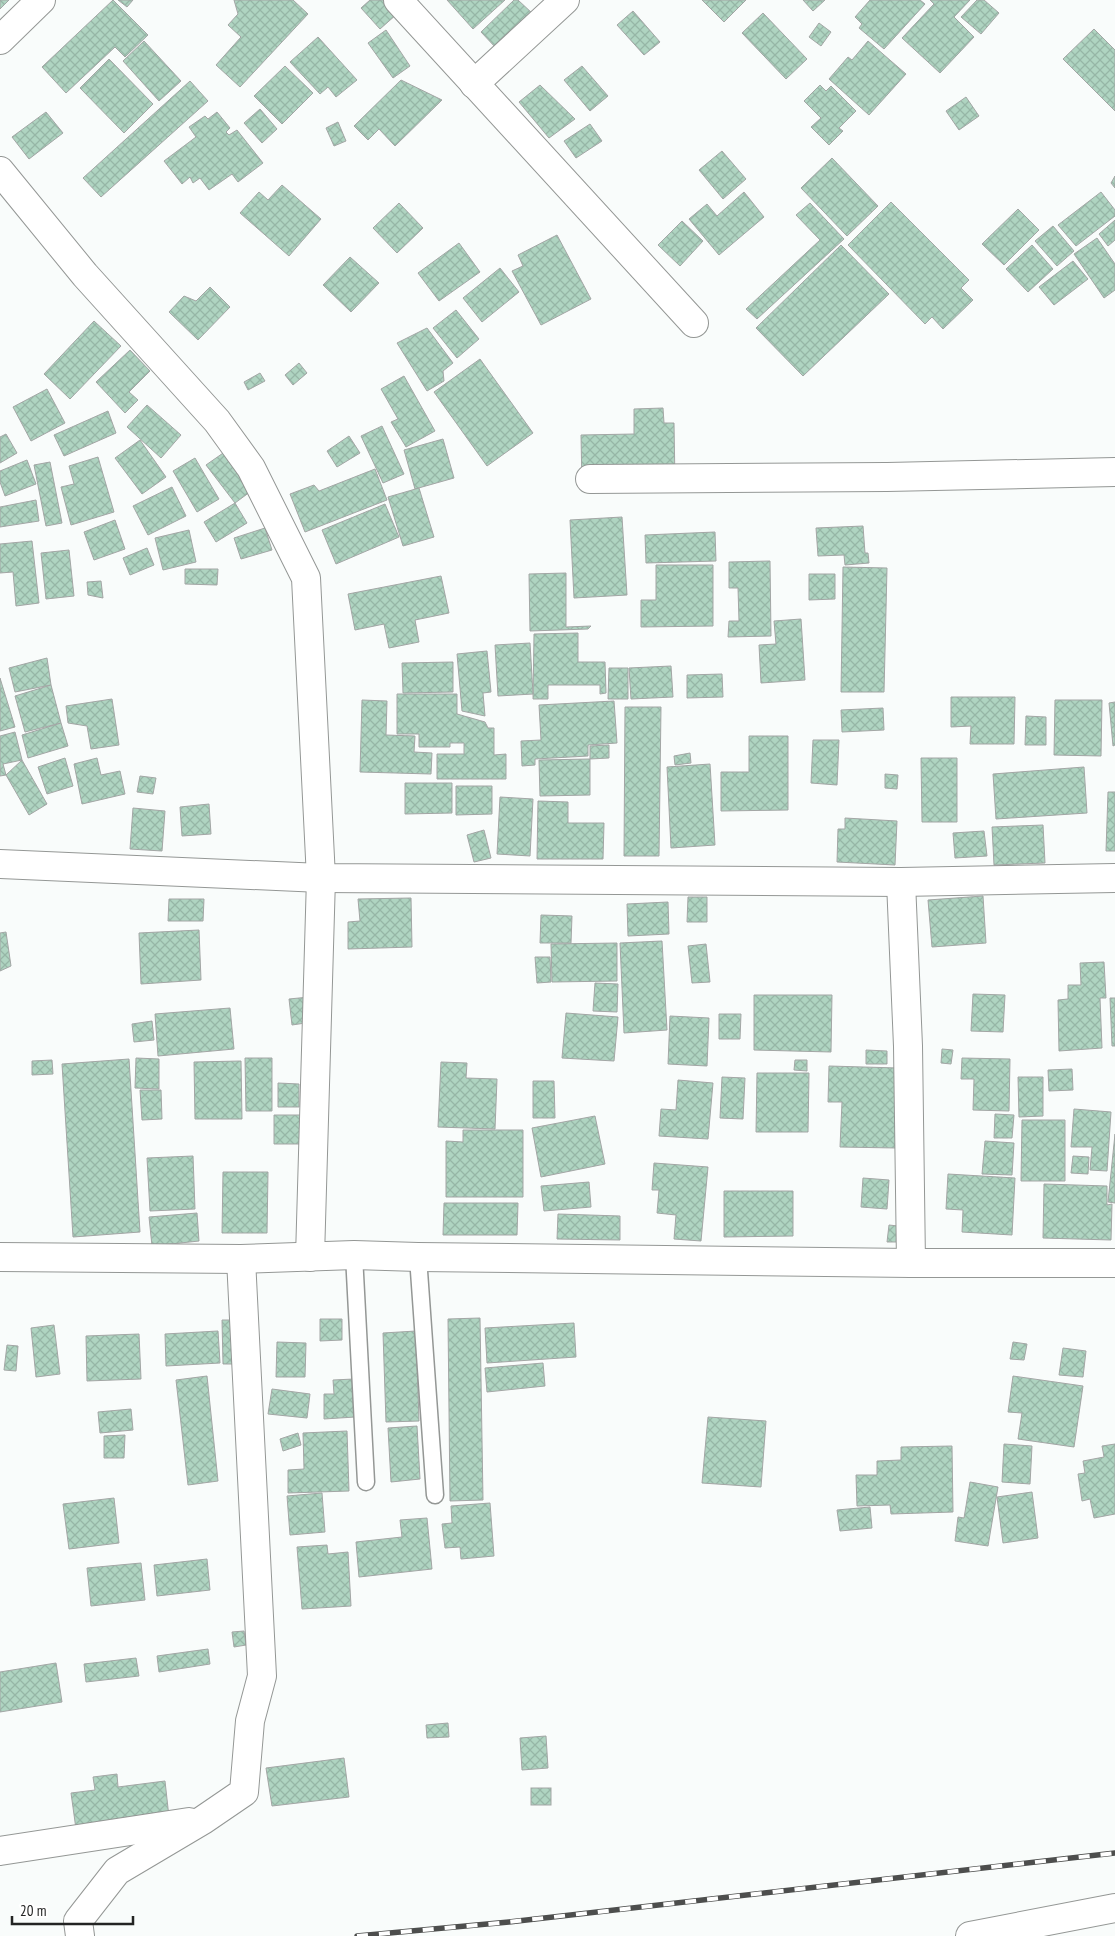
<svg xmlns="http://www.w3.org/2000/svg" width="1115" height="1936" font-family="'PT Sans Narrow',sans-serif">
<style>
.building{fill:url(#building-cross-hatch);stroke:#a3a6a5}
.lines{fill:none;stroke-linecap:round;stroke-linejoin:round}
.lane-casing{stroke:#949795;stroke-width:19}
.street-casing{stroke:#949795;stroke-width:30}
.secondary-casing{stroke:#949795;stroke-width:30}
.lane{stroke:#fff;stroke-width:16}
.street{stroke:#fff;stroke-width:28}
.secondary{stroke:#fff;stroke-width:28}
.rail-casing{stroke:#4d4e4d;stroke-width:5.5}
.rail{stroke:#fff;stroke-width:4;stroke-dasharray:11;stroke-linecap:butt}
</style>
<defs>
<pattern id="building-cross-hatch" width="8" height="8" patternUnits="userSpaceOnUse" patternTransform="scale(1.25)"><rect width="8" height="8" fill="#afd4c1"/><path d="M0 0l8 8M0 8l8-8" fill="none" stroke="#96b6a6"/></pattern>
</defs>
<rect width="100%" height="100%" fill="#f9fcfb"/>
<g class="building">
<polygon points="0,0 9,0 0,9"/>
<polygon points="113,0 148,35 125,57 115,47 66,93 42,67"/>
<polygon points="118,0 133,0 127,7"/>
<polygon points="234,0 293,0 308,14 240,87 216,65 241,37 228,25 238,14"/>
<polygon points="370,0 384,0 397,14 380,29 361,8"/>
<polygon points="447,0 505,0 473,29"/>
<polygon points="514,0 518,0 533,14 497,49 481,32"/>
<polygon points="702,0 746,0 724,22"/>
<polygon points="803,0 825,0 813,11"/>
<polygon points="870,0 920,0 925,4 884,49 859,28 862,24 855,17"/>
<polygon points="930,0 970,0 954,17 974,37 940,73 902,38 934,4"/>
<polygon points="977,0 984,0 999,13 981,34 961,17"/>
<polygon points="633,11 660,42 644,55 617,25"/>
<polygon points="763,13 807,59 786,79 742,33"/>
<polygon points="819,23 831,32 821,46 809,37"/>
<polygon points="1094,29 1115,50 1115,111 1063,59"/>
<polygon points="386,30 410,66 393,78 368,43"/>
<polygon points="318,37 357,80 336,97 328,87 320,94 290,62"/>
<polygon points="144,41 181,81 159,101 123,61"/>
<polygon points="868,41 906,74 869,115 829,79 848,57 852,60"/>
<polygon points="109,59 153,104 124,133 80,88"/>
<polygon points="285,66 313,93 282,124 254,96"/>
<polygon points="582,66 608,96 590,111 564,80"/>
<polygon points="401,80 442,100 395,146 379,129 368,140 354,126"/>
<polygon points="190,81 208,101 101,197 83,178"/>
<polygon points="540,85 575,119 549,138 519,102"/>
<polygon points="820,85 826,91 831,86 856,111 839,128 843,131 829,145 811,127 821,118 804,101"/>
<polygon points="966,97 979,116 959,130 946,111"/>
<polygon points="260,109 277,129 262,143 244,123"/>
<polygon points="46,112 63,133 29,159 12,137"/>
<polygon points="217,112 230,128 226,132 229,135 237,130 263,163 238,182 232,174 209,190 200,178 193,183 190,177 182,184 164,161 196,137 189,127 205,116 208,119"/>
<polygon points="338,122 346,141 334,146 326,128"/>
<polygon points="590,124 602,141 576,158 564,141"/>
<polygon points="722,151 746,179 723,199 699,170"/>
<polygon points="832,158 878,206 847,236 801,188"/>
<polygon points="1115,176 1115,188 1111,183"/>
<polygon points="282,185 321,219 289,256 240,213 259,192 268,200"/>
<polygon points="744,192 764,217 719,255 689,219 707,204 717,216"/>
<polygon points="1101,192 1115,210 1115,216 1076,246 1058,225"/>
<polygon points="891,202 969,280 961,288 973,300 943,329 932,317 925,324 848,245"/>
<polygon points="399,203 423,228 397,253 373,228"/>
<polygon points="810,203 844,239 757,319 746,309 820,240 796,215"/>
<polygon points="1018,209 1039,230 1004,265 982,244"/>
<polygon points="1115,220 1115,240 1108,246 1099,234"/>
<polygon points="682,221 703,241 680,266 658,245"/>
<polygon points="1053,226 1074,251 1057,266 1035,241"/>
<polygon points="557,235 591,299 541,325 512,271 523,266 518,255"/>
<polygon points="1097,238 1115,264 1115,290 1104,298 1074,254"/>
<polygon points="459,243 480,272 439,301 418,273"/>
<polygon points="841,245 889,294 803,376 756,328"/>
<polygon points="1032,245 1053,269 1028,292 1006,269"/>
<polygon points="350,257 379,283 351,312 323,285"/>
<polygon points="1073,261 1088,279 1054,305 1039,287"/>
<polygon points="500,268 519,292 482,322 463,298"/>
<polygon points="210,287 230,307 198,340 169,312 184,296 196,301"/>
<polygon points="456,310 479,339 457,358 433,328"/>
<polygon points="94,321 121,346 70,399 44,374"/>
<polygon points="427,328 453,363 443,371 444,381 427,391 397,343"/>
<polygon points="130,350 150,371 129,392 138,400 125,413 96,382"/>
<polygon points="480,359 533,433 487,466 434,392"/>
<polygon points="299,363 307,373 293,385 285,375"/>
<polygon points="260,373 265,381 248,390 244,382"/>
<polygon points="404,376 435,431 406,447 391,422 398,419 381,389"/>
<polygon points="47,389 65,423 31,441 13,407"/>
<polygon points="147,405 181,435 161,458 127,427"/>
<polygon points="663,408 664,423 674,423 675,484 582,486 581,435 634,434 634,409"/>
<polygon points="108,411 116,433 64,456 54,435"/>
<polygon points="382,426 404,474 383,483 361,436"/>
<polygon points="6,434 17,453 0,463 0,437"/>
<polygon points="349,436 360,453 337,467 327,451"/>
<polygon points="443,439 454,478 415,489 404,450"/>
<polygon points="140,440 166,477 142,494 115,458"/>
<polygon points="226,451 254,489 235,503 206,465"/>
<polygon points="98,457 114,512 71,525 61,487 74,484 69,466"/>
<polygon points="195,458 219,499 197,512 173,471"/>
<polygon points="27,460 36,484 5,496 0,482 0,471"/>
<polygon points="50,462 62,523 46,526 34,465"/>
<polygon points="375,469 387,500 305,532 290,494 314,485 319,491"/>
<polygon points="172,487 186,516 148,535 133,506"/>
<polygon points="419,488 434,537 403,546 388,497"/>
<polygon points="36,500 39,521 0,527 0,507"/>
<polygon points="235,503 247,523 216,542 204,522"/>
<polygon points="385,504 399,537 336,564 322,530"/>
<polygon points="622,517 627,595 574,598 570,520"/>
<polygon points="115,520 125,549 94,560 84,532"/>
<polygon points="863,526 865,553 868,553 869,563 845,565 844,555 818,556 816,528"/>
<polygon points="265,528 272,550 241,559 234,538"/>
<polygon points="189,530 196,562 163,570 155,538"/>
<polygon points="715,532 716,561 646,563 645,535"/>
<polygon points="32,541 39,603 16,606 13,572 0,573 0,544"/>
<polygon points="147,548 154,565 130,575 123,558"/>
<polygon points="69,550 74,596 46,599 41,553"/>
<polygon points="770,561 771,636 728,637 729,621 739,621 738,588 729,588 729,562"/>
<polygon points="656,565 713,565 713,626 641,627 641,600 656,600"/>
<polygon points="843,567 887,568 884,692 841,692"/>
<polygon points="185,569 218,569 217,585 185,584"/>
<polygon points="566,573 566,627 591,626 588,629 530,631 529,574"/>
<polygon points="809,574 835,574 835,599 809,600"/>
<polygon points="441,576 449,613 415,620 419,642 389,648 384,624 355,630 348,594"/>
<polygon points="101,581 103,598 88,595 87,582"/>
<polygon points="801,619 805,680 761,683 759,645 776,644 774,621"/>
<polygon points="578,633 578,662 605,662 606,693 600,694 600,685 548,685 548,699 533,699 534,634"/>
<polygon points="530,643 533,694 498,696 495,645"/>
<polygon points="487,651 491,692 483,693 485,716 462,711 457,654"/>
<polygon points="47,658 51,685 15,692 9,668"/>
<polygon points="453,662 453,692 403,693 402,663"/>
<polygon points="671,666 673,697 631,699 629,668"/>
<polygon points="609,668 628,668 628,699 608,699"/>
<polygon points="722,674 723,697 687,698 687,675"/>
<polygon points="0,678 15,727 0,731"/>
<polygon points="51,685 61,723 25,732 15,696"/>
<polygon points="397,694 457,694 457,714 485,722 488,728 494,728 494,755 506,754 506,779 437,779 437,754 464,754 464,743 450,743 450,747 419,747 419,734 397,734"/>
<polygon points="951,697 1015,697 1014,744 970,744 971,726 951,727"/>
<polygon points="112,699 119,745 91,749 87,726 68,723 66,706"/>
<polygon points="362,700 387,701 386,735 415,736 414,752 432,753 431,774 360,772"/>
<polygon points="1055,700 1102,700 1101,756 1054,755"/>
<polygon points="614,701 617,743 588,745 588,756 535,759 535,765 522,766 521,741 541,740 539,705"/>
<polygon points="1115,702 1115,745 1113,746 1109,703"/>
<polygon points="625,707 661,707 659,856 624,856"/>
<polygon points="883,708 884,730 842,732 841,710"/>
<polygon points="1026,716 1046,717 1046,745 1025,745"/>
<polygon points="61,723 68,746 28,758 22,735"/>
<polygon points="15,732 22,760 3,764 6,775 0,776 0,736"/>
<polygon points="749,736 788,736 788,810 721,811 721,772 749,772"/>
<polygon points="813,740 839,740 837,785 811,783"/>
<polygon points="609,745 609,758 590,759 590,746"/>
<polygon points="690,753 691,763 675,765 674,756"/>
<polygon points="65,758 73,786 47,794 38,767"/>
<polygon points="97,758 101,775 120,771 125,794 82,804 74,764"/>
<polygon points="921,758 957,758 957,822 922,822"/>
<polygon points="590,759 590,795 540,796 539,760"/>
<polygon points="22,760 47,804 29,815 6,775"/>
<polygon points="710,764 715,845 671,848 667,767"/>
<polygon points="1084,767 1087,813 996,819 993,774"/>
<polygon points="885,774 898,775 897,789 885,788"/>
<polygon points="140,776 156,778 153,794 137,792"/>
<polygon points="405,783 452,783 452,813 405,814"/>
<polygon points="456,786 492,786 492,814 456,815"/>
<polygon points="1108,792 1115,792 1115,851 1106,851"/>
<polygon points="500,797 533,799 530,856 497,854"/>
<polygon points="538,801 568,802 568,823 604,823 603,859 537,859"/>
<polygon points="209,804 211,834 182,836 180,807"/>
<polygon points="133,808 165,811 162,851 130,849"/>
<polygon points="845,818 897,821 895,865 837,862 838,829 845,829"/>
<polygon points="1043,825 1045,863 994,865 992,827"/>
<polygon points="484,830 491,858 474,862 467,835"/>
<polygon points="984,831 987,856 955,858 953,833"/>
<polygon points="983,896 986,943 932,947 928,900"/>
<polygon points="688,897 707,897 707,922 687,922"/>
<polygon points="411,898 412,947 348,949 348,922 360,921 358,899"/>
<polygon points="169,899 204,899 203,921 168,921"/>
<polygon points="668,902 669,934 628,936 627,904"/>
<polygon points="541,915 572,916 571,943 540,943"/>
<polygon points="199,930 201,980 141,984 139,933"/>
<polygon points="6,932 11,966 0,971 0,933"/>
<polygon points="662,941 667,1030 624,1033 620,943"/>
<polygon points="617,943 617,981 552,982 551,944"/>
<polygon points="706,944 710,982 692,983 688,946"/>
<polygon points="535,957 550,957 551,982 537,983"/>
<polygon points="1104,962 1106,998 1100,998 1102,1048 1059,1051 1058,1000 1068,999 1068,985 1081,985 1080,963"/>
<polygon points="595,983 618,984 617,1012 593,1011"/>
<polygon points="973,994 1005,995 1003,1032 971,1031"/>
<polygon points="754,995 832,995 831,1052 754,1050"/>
<polygon points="309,997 312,1022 292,1025 289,999"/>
<polygon points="1110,998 1115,998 1115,1046 1112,1046"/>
<polygon points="230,1008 234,1049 158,1056 155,1014"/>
<polygon points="566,1013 618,1017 614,1061 562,1058"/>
<polygon points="719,1014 741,1014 740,1039 719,1039"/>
<polygon points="670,1016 709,1018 707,1066 668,1064"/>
<polygon points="152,1021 154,1040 134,1042 132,1024"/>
<polygon points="942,1049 953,1050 951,1064 941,1063"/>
<polygon points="866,1050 887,1051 887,1064 866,1064"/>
<polygon points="136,1058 159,1059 159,1089 135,1088"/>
<polygon points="245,1058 272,1058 272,1111 246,1111"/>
<polygon points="962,1058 1010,1059 1009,1111 973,1110 974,1079 961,1079"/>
<polygon points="129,1059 140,1232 73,1237 62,1064"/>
<polygon points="52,1060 53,1074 32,1075 32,1061"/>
<polygon points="795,1060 807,1060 807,1071 794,1070"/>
<polygon points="241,1061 242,1119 195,1119 194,1062"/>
<polygon points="441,1062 467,1063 466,1078 497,1079 495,1129 438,1127"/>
<polygon points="829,1066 898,1068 896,1148 840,1147 842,1102 828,1102"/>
<polygon points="1072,1069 1073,1090 1049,1091 1048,1070"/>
<polygon points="757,1073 809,1073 808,1132 756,1132"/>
<polygon points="722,1077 745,1078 743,1119 720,1118"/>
<polygon points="1018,1077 1043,1077 1043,1116 1019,1117"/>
<polygon points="678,1080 713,1083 708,1139 659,1136 661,1109 676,1110"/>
<polygon points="533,1081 554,1081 555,1118 533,1118"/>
<polygon points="278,1083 299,1084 299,1107 278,1107"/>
<polygon points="140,1090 161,1090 162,1119 142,1120"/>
<polygon points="1074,1109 1111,1112 1107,1171 1090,1170 1092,1147 1071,1147"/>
<polygon points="995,1114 1014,1115 1012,1138 994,1138"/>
<polygon points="274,1115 306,1115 307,1144 274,1144"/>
<polygon points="595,1116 605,1164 541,1177 532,1128"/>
<polygon points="1022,1120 1065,1120 1065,1181 1021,1181"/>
<polygon points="463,1130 523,1130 523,1197 446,1197 446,1141 463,1142"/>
<polygon points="1115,1134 1115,1203 1108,1202"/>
<polygon points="985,1141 1014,1143 1012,1175 982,1174"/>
<polygon points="193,1156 195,1209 150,1211 147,1158"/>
<polygon points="1073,1156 1089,1157 1088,1174 1071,1173"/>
<polygon points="654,1163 708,1167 701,1241 674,1239 676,1215 657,1213 659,1190 652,1190"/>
<polygon points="223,1172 268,1172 267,1233 222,1233"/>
<polygon points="948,1174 1015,1178 1012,1235 962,1232 963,1210 946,1209"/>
<polygon points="863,1178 889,1180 887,1209 861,1207"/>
<polygon points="589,1182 591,1207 544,1211 541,1186"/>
<polygon points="1044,1184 1107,1186 1107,1205 1112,1204 1111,1240 1043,1238"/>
<polygon points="724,1191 793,1191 793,1236 724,1237"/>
<polygon points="444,1203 518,1203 517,1235 443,1235"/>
<polygon points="197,1213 199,1241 152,1246 149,1217"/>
<polygon points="558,1214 620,1216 620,1240 557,1239"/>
<polygon points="889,1225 898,1226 896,1242 887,1242"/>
<polygon points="480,1318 483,1500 450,1501 448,1319"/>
<polygon points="320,1319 342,1319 342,1340 320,1341"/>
<polygon points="222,1320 238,1320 239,1364 223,1364"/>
<polygon points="574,1323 576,1357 487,1363 485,1328"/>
<polygon points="54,1325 60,1374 36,1377 31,1328"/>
<polygon points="218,1331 220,1363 166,1366 165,1334"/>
<polygon points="416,1331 419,1421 386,1422 383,1333"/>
<polygon points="139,1334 141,1379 87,1381 86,1336"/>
<polygon points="277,1342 306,1343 305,1377 276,1377"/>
<polygon points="1013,1342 1027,1344 1024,1360 1010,1359"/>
<polygon points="7,1345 18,1346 16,1371 4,1370"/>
<polygon points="1063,1348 1086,1351 1083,1377 1059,1375"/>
<polygon points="543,1363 545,1386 487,1392 485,1368"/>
<polygon points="207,1376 218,1481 188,1485 176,1380"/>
<polygon points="1013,1376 1083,1386 1074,1447 1018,1439 1022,1413 1008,1412"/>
<polygon points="354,1379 355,1417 324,1419 324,1394 334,1394 333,1380"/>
<polygon points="272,1389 310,1394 307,1418 268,1414"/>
<polygon points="131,1409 133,1430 100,1433 98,1412"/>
<polygon points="708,1417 766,1421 761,1487 702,1483"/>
<polygon points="417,1426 420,1479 391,1482 388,1428"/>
<polygon points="347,1431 349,1491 288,1493 288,1470 304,1469 303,1433"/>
<polygon points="298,1433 301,1445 283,1451 280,1439"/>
<polygon points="125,1435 124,1458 104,1458 104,1436"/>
<polygon points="1004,1444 1032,1446 1030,1484 1002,1482"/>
<polygon points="1115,1444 1115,1514 1094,1518 1090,1499 1082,1501 1078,1474 1085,1473 1083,1461 1104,1457 1102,1446"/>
<polygon points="952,1446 953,1512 891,1514 890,1505 857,1506 856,1475 877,1475 877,1461 901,1460 901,1447"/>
<polygon points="970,1482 998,1487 988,1546 955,1541 958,1517 964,1518"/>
<polygon points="1032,1492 1038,1538 1003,1543 997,1497"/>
<polygon points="322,1493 325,1532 290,1535 287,1496"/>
<polygon points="114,1498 119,1543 69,1549 63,1504"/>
<polygon points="490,1503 494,1556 461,1559 460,1547 445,1548 442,1524 452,1523 451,1506"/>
<polygon points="870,1507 872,1528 840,1531 837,1510"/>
<polygon points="427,1518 432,1569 359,1577 356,1542 402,1537 400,1520"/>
<polygon points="327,1545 328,1554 348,1552 351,1606 302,1609 297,1547"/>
<polygon points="207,1559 210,1590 157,1596 154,1565"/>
<polygon points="141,1563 145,1600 91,1606 87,1568"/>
<polygon points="244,1631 246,1645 234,1647 232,1632"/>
<polygon points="208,1649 210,1664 159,1672 157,1656"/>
<polygon points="136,1658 139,1676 86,1682 84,1664"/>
<polygon points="56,1663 62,1702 0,1712 0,1672"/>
<polygon points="448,1723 449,1737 427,1738 426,1725"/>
<polygon points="546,1736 548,1768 522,1770 520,1738"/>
<polygon points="344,1758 349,1797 272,1806 266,1768"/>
<polygon points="117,1774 118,1787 165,1781 169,1817 76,1829 71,1793 95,1790 93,1777"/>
<rect x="531" y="1788" width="20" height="17"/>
</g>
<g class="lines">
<g class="lane-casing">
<g id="lane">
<polyline points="354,1255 366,1482"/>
<polyline points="418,1257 435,1495"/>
</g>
</g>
<g class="street-casing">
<g id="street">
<polyline points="398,0 694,323"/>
<polyline points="0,40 41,0"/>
<polyline points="474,84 565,0"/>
<polyline points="0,171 85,275 217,421 251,468 306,578 321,878 310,1257"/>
<polyline points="590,479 887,477 1115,472"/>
<polyline points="0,864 321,878 901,882 1115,878"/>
<polyline points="901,882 908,1046 911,1263"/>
<polyline points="0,1851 189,1822"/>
<polyline points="80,1936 78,1921 117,1871 203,1820 244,1792 250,1721 262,1676 241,1259"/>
<polyline points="970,1936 1115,1908"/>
</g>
</g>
<g class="secondary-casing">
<polyline id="secondary" points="0,1257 241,1259 354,1255 418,1257 911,1263 1115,1263"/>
</g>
<use href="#lane" class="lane"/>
<use href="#street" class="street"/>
<use href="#secondary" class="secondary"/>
<g class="rail-casing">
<polyline id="rail" points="357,1936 509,1922 1115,1853"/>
</g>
<use href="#rail" class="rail"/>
</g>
<path d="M12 1916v8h121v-8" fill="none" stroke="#232423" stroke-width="2.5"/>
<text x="20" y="1916" font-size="15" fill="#232423" stroke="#ffffff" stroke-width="4" paint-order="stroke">20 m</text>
</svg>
